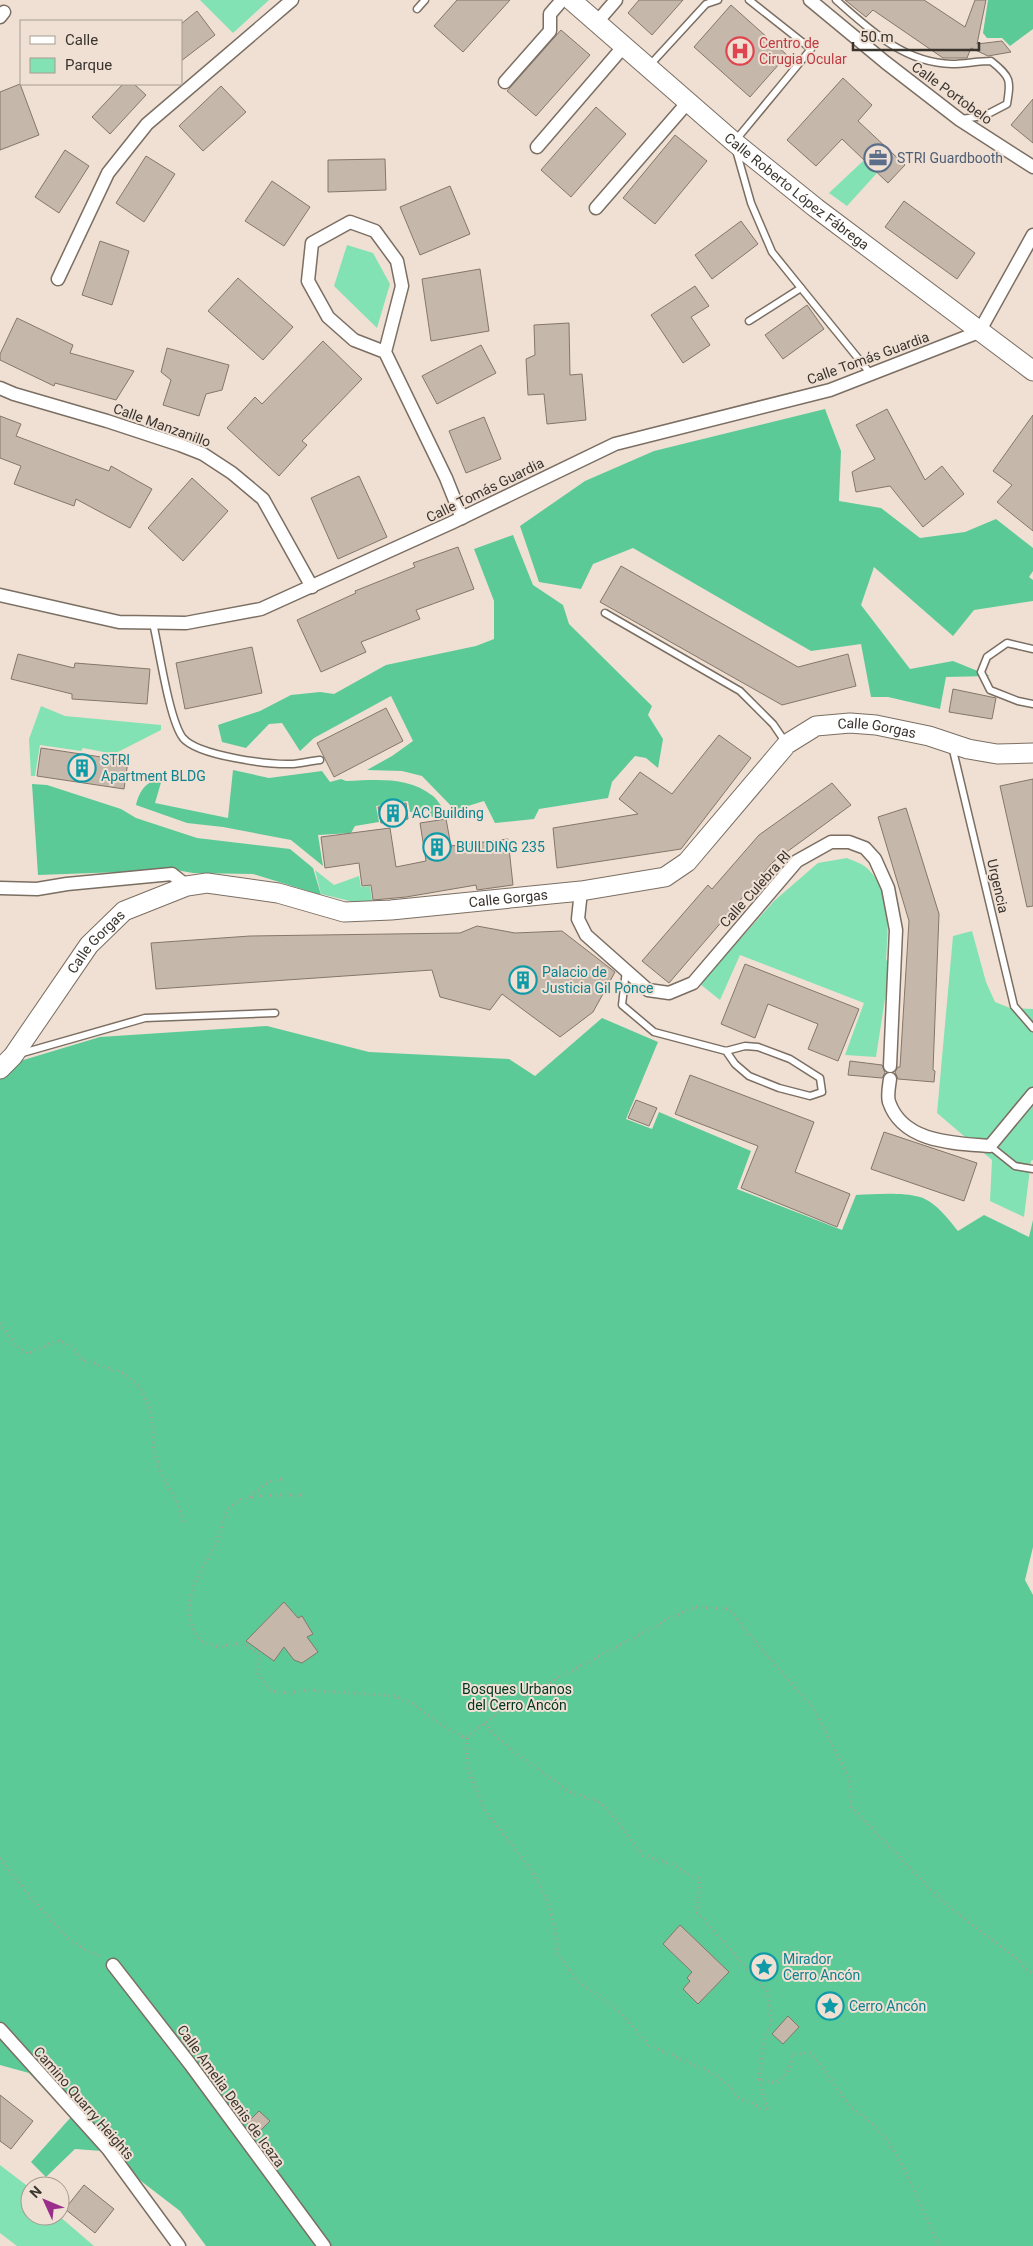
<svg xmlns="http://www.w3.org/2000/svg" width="1033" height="2246" font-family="Roboto,sans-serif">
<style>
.green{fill:#83e2b4}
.forest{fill:#5bca97}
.building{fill:#c5b7aa;stroke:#84776a}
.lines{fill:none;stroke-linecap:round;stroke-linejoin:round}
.lane-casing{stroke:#7b6e62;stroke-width:9}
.street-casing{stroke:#7b6e62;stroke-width:15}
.secondary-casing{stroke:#7b6e62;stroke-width:21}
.path{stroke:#aa9e94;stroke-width:3;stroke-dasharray:1 4;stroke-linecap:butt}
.lane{stroke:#fff;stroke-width:6}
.street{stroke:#fff;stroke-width:12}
.secondary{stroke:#fff;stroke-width:19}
.labels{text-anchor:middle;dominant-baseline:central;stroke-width:4;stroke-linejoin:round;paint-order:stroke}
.health-label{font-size:14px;fill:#be3a42;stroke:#efe0d3;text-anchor:start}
.street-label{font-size:14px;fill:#3a342e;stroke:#efe0d3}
.service-label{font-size:14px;fill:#4e5e75;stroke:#efe0d3;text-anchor:start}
.culture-label{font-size:14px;fill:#0d838f;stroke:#efe0d3;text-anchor:start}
.park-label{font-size:14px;fill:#013421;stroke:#efe0d3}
</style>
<rect width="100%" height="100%" fill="#efe0d3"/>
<g class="green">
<polygon points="200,0 269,0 233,33"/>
<polygon points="863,161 877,173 847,206 829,193"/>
<polygon points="347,245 373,253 390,284 377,328 334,286"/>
<polygon points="41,706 65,716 161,725 161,730 114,754 83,748 81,751 40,745 35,776 31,776 29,739"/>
<path d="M847 858C854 861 863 864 868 869 892 893 888 929 886 959L890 966 876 1057 845 1055 864 1003 740 955 720 1000 700 984 774 901 818 863Z"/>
<polygon points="315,870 334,885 359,876 361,887 370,886 372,901 358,903 321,894"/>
<polygon points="972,931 986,982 995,1002 1010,1008 1033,1009 1033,1160 1031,1161 1024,1217 990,1201 992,1160 937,1113 953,936"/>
<polygon points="0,2165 30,2188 30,2216 59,2216 94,2246 17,2246 0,2233"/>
</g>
<g class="forest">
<polygon points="988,0 1033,0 1033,29 1010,46 1002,38 987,38 983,33"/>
<polygon points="825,409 841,451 839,501 881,508 920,538 965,532 996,519 1033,548 1033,571 1029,577 1033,580 1033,601 974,610 953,636 874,567 861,605 910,669 953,661 990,676 946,677 940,709 888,697 871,697 861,644 811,651 633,548 593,564 581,589 539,582 520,526 585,481 654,451"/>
<polygon points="513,535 533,585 563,605 569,624 652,706 648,715 663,739 658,768 646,758 635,756 612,782 608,798 539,809 534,819 495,823 484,801 455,810 422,776 402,771 367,770 392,756 413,741 391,696 314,738 300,751 282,723 269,724 246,748 222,742 218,725 260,711 291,695 320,692 334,694 386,665 476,646 494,639 494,601 474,549"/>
<path d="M233 770 269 778 322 771 330 782 341 779 346 781C377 780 407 776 433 796 438 800 443 809 447 815L432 817 427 811 410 812 408 801 376 806 379 822 355 826 351 833 318 835 323 866 291 840 223 827 187 823 136 805C140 790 145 783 160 778L162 779 155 803 228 818Z"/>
<polygon points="32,784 47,785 121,809 136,818 197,838 290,849 313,868 321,895 253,874 193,873 176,870 38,875"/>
<path d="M602 1018 658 1042 626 1119 652 1129 659 1112 751 1151 737 1189 842 1230 856 1195C875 1194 902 1192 920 1197 936 1202 948 1219 958 1231L984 1215 1029 1237 1033 1220V1547L1025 1580 1033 1595V2246H206L180 2211 102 2151 75 2149 46 2177 31 2162 71 2117 29 2073 0 2065V1067L100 1037 267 1026 369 1052 509 1059 535 1076Z"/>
</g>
<g class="building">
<polygon points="457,0 510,0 463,52 434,26"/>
<polygon points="639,0 683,0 652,35 628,13"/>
<polygon points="845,0 924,0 965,27 975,0 986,0 977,44 1002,41 1011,52 988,56 971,48 967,58 943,58 873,10 866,17"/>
<polygon points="731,5 787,55 750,97 694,47"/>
<polygon points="197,11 215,35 181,61 181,24"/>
<polygon points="561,30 590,55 536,116 507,91"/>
<polygon points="843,78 872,105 858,121 905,165 888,183 842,139 816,166 787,140"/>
<polygon points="20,84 39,135 0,150 0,92"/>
<polygon points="123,84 134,84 146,95 110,134 92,117"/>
<polygon points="221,86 246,112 203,151 179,126"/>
<polygon points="1033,99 1033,143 1011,125"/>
<polygon points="596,107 626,134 571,197 541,170"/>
<polygon points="675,135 707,161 655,224 623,198"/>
<polygon points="65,150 89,166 59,213 35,197"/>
<polygon points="146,156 175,174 144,222 116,203"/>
<polygon points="385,159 386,190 328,192 328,160"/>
<polygon points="272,181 310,207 284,246 245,221"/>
<polygon points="450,186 470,234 420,255 400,207"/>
<polygon points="904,201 975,253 957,279 885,227"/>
<polygon points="741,221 758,244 712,279 695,255"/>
<polygon points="100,241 129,251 112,305 82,295"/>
<polygon points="480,269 489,331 431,341 422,279"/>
<polygon points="238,278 293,327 263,360 208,311"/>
<polygon points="695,286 709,306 691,317 710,345 683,363 651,315"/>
<polygon points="807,305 824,329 783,359 765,335"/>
<polygon points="17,318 73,345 70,353 134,371 116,400 55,383 54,386 0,360 0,354"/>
<polygon points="569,323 570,375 582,374 586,420 547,424 544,394 528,395 526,359 535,355 534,325"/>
<polygon points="323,341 362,379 302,441 307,445 279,476 227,428 255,397 262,404"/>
<polygon points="481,345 496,373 437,404 422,376"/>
<polygon points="167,348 229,365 222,390 206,394 199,416 163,405 171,380 161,372"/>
<polygon points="887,409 925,480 942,466 964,494 923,527 890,486 856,492 852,472 875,459 856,425"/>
<polygon points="1033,415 1033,531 997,502 1012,485 993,471"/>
<polygon points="0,416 21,424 16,436 109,471 111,466 152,489 130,528 76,499 74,506 14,484 21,466 0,458"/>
<polygon points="484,417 501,459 466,473 449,431"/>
<polygon points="359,476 387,537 338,559 311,498"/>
<polygon points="192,478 228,511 183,561 148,528"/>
<polygon points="458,547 474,589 416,610 420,619 361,642 366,652 321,672 297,620 356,593 355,591 415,567 413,563"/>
<polygon points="621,566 798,667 848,654 856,686 782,705 600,602"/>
<polygon points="252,647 262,693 185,709 176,663"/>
<polygon points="18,654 74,668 75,663 150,669 147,704 72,699 72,694 11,679"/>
<polygon points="953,689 996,698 992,719 949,712"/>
<polygon points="386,708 403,741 334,777 317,743"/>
<polygon points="719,735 751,758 681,849 557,868 553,828 638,814 619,799 640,772 672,794"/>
<polygon points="41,748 128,761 124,789 37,776"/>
<polygon points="1033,779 1033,906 1027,907 1000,786"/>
<polygon points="832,783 851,805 773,862 669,983 642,961 708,885 712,889 759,835"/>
<polygon points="406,803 408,819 381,823 378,807"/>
<polygon points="906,808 939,914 933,1070 935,1071 934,1082 898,1079 895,1072 898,1067 900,1067 909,921 878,817"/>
<polygon points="446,819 451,846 508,839 513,885 477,890 476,885 406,897 373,900 371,885 362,886 359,863 325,868 321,837 390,828 396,867 426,861 420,823"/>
<polygon points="477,926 515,933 562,931 615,972 593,1012 560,1037 502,994 490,1010 440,997 432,970 156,989 151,943 250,936 460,933"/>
<polygon points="745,964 859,1009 838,1061 808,1049 818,1024 768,1004 755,1038 721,1024"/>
<polygon points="850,1061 882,1065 885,1073 882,1078 848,1075"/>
<polygon points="690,1075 814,1122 795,1172 850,1194 837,1227 741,1188 758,1146 675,1114"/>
<polygon points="636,1100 657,1108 649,1126 628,1118"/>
<polygon points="884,1132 977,1163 964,1201 871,1169"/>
<polygon points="284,1602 298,1618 302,1616 313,1634 307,1637 318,1652 302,1663 294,1660 284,1647 274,1661 246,1641"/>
<polygon points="680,1925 729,1972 698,2004 683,1989 690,1981 687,1978 692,1972 663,1944"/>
<polygon points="788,2016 799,2027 783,2044 772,2034"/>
<polygon points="0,2095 33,2121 11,2149 0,2141"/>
<polygon points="259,2111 270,2121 258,2133 247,2123"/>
<polygon points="84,2185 114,2209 95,2233 65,2209"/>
</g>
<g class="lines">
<g class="lane-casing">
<g id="lane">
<path d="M836 0C870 30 904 63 952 64 965 64 978 61 991 61 1011 77 1011 80 1007 104L984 116 961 119"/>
<polyline points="417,9 425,0"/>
<polyline points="649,66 706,4 718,0"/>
<polyline points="735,141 811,49 749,0"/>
<polyline points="736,150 751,203 772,252 801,288 749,321"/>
<polyline points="801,288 870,373"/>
<polyline points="605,613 740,691 773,724 786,743"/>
<path d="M153 623C159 648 169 720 183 738 198 756 270 765 293 764 302 763 311 761 320 760"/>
<polyline points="1033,649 1007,643 987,657 981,672 990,690 1018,701 1033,704"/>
<polyline points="952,746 1014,1006 1033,1028"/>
<polyline points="626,970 622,1005 654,1032 726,1051 745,1046 758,1047 790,1059 820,1078 822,1092 810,1096 779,1088 749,1076 735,1064 726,1051"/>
<polyline points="19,1054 145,1018 275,1013"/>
<polyline points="990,1146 1015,1166 1033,1169"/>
</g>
</g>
<g class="street-casing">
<g id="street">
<polyline points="810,0 885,62 960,120 1033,167"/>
<polyline points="0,17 4,12"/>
<polyline points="597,22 616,0"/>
<polyline points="505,82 550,31 550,14 562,0"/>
<polyline points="537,147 624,46"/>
<polyline points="596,208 688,102"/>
<polyline points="58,279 108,173 147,124 292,0"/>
<polyline points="385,352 402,286 397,261 375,231 350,222 312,243 308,281 328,317 354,340 385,352 446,478 462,518"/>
<polyline points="0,388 14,394 107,421 180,445 203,454 232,473 263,499 312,587"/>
<polyline points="0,595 119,622 186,623 261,609 451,523 615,444 830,390 979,332 1033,235"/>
<polyline points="0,888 37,889 67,884 172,874 187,886"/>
<polyline points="581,891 578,919 586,935 648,990 669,993 693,983 797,861 831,842 849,842 865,848 875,859 888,888 896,930 890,1066"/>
<path d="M890 1079C889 1086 887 1096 889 1102 903 1143 954 1143 990 1146L1033 1094"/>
<polyline points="113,1965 190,2064 324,2246"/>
<polyline points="0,2029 108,2149 179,2246"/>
</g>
</g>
<g class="secondary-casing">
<g id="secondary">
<path id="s1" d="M571 0 734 142 816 208 1033 371"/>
<path id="s2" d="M0 1069 13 1056 89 945 124 911 187 886 207 883 278 893 344 912 391 910 581 891 665 877 687 862 787 744 816 726 850 723 876 725 929 736 968 749 997 754 1033 753"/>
</g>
</g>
<g class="path">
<polyline points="0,1323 16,1346 27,1354 59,1340 73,1347 81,1359 123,1373 141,1389 150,1409 153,1424 153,1446 160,1471 177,1502 184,1522"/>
<path d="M301 1495C286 1495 252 1494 240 1500 220 1510 224 1530 215 1546 200 1573 176 1606 198 1637 200 1640 204 1641 207 1643 222 1651 225 1643 240 1644 248 1644 253 1650 259 1655L258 1674 271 1691 290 1693 306 1690 395 1696 415 1705 456 1734 467 1738"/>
<path d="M252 1498C259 1485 271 1480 284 1479"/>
<polyline points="484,1724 511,1750 569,1792 600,1802 615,1818 642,1855 671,1864 700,1880 697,1912 767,1991 772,2022 764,2041 759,2079"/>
<path d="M467 1738V1766L484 1809 532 1871 547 1899 554 1924 558 1954 576 1979 618 2010 649 2045 717 2075 740 2098 768 2111 759 2079 776 2083C787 2075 791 2067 793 2054L810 2053C824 2067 834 2086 847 2102 857 2114 870 2121 881 2133 903 2158 924 2214 939 2246"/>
<polyline points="467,1738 508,1705 672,1617 695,1607 729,1609 758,1645 814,1709 850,1780 851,1807 940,1899 1018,1960 1033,1976"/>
<polyline points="0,1858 27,1893 70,1941 102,1958"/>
</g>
<use href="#lane" class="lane"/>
<use href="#street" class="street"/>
<use href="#secondary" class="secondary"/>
</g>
<defs>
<g id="hospital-ring" transform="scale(1.4375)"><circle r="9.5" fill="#efe0d3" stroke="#e0444e" stroke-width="1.5"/><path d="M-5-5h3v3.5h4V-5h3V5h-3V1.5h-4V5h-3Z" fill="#e0444e"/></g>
<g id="office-ring" transform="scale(1.4375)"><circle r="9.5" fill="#efe0d3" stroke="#5c6f8a" stroke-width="1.5"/><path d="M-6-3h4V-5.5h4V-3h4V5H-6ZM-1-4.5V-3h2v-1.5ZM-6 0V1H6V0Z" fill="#5c6f8a"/></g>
<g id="building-ring" transform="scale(1.4375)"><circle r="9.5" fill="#efe0d3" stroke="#0f9aa8" stroke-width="1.5"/><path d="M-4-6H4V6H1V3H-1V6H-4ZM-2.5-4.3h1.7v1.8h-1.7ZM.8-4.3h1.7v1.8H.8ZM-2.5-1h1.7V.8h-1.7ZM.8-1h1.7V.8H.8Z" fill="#0f9aa8"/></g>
<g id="sight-ring" transform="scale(1.4375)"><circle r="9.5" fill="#efe0d3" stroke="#0f9aa8" stroke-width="1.5"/><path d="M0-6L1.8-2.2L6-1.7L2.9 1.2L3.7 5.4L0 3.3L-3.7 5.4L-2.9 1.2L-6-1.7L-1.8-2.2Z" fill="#0f9aa8"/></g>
</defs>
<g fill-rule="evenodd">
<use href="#hospital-ring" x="740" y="51"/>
<use href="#office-ring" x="878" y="158"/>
<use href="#building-ring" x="82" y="768"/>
<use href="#building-ring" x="393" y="813"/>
<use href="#building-ring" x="437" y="847"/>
<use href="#building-ring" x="523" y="980"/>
<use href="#sight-ring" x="764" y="1967"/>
<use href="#sight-ring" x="830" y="2006"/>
</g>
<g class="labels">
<g class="health-label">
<text x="759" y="43">Centro de<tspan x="759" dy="16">Cirugia Ocular</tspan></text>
</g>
<g class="street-label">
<text transform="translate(952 93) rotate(36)">Calle Portobelo</text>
<text stroke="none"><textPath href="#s1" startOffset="296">Calle Roberto López Fábrega</textPath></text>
<text transform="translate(868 358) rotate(-20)">Calle Tomás Guardia</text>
<text transform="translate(162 425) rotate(20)">Calle Manzanillo</text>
<text transform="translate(485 490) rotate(-26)">Calle Tomás Guardia</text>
<text stroke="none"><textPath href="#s2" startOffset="1030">Calle Gorgas</textPath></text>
<text transform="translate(998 886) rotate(77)">Urgencia</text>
<text transform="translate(755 889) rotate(-48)">Calle Culebra Rl</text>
<text stroke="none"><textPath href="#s2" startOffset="595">Calle Gorgas</textPath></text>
<text stroke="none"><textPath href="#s2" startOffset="160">Calle Gorgas</textPath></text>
<text transform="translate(231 2096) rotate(54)">Calle Amelia Denis de Icaza</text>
<text transform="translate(84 2103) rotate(49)">Camino Quarry Heights</text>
</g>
<g class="service-label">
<text x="897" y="158">STRI Guardbooth</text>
</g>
<g class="culture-label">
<text x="101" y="760">STRI<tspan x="101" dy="16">Apartment BLDG</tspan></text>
<text x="412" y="813">AC Building</text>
<text x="456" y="847">BUILDING 235</text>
<text x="542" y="972">Palacio de<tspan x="542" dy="16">Justicia Gil Ponce</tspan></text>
<text x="783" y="1959">Mirador<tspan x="783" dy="16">Cerro Ancón</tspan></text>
<text x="849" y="2006">Cerro Ancón</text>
</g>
<g class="park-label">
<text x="517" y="1689">Bosques Urbanos<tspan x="517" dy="16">del Cerro Ancón</tspan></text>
</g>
</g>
<rect x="20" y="20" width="162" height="65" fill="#efe0d3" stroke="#a79b91"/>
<rect x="30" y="36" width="25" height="8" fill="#ffffff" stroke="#a79b91"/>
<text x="65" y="45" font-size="15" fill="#3a342e">Calle</text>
<rect x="30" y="58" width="25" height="15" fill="#83e2b4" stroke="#a79b91"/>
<text x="65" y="70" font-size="15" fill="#3a342e">Parque</text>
<g transform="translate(45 2201) rotate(314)"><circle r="24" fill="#efe0d3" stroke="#a79b91"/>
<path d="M0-4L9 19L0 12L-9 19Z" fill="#9b2d8c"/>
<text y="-8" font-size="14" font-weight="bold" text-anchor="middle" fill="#3a342e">N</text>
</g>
<path d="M853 42v8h126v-8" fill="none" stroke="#3a342e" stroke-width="2.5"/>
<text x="860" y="42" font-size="15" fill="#3a342e" stroke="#efe0d3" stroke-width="4" paint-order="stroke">50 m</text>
</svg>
